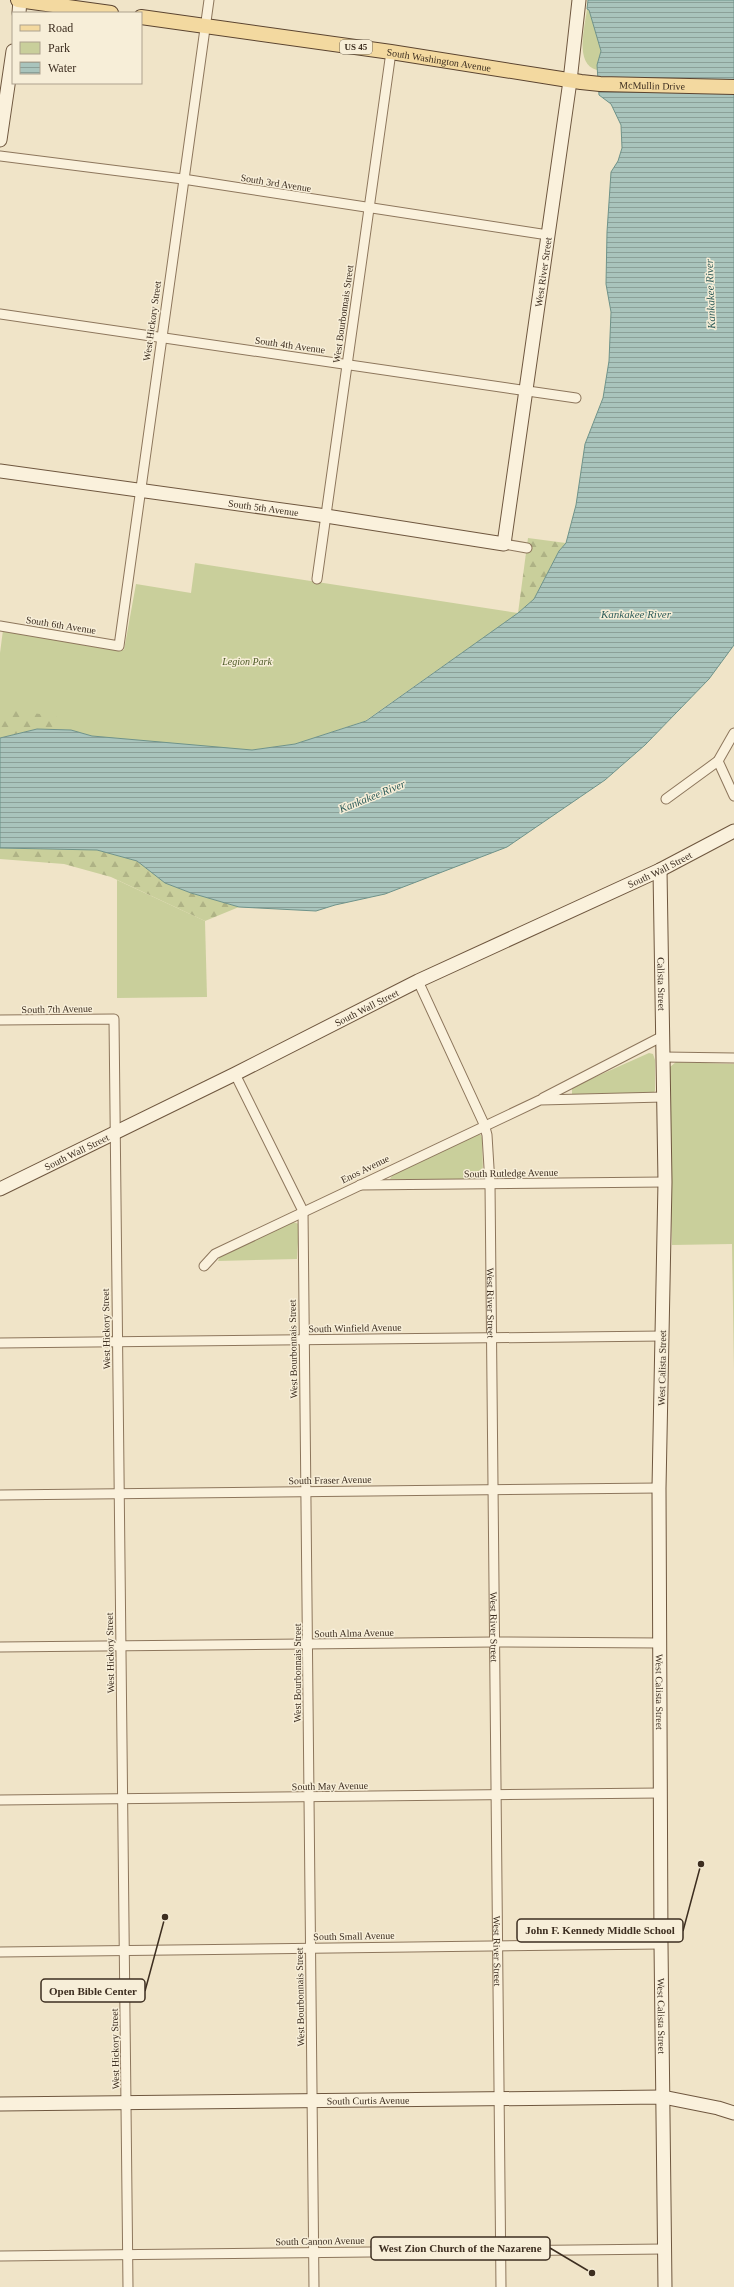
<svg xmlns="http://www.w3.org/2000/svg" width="734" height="2287" font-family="'Times New Roman',serif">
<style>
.green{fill:#c9cf9b}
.forest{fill:url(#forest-firs)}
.water{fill:url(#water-rules);stroke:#6f938a}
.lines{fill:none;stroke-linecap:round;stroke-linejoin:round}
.street-casing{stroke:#8d765c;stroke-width:11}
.secondary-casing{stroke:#6f573f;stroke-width:15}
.primary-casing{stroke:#5b4430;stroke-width:16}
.street{stroke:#faf1dc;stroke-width:9}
.secondary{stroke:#faf1dc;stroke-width:13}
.primary{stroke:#f3d9a0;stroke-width:14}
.labels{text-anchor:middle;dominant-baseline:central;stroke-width:3;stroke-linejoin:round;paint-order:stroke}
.shield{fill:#f7eed8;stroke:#756857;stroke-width:1}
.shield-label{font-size:9px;font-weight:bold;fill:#3d2e20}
.street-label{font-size:10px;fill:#3d2e20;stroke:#f7eed8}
.park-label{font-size:10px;font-style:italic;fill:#4d5a26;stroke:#f7eed8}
.water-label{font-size:11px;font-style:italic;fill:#2f5d5a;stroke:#f7eed8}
.leader{fill:none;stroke:#3d2e20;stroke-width:1.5}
.callout-dot{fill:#3d2e20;stroke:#f7eed8;stroke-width:1.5}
.callout{fill:#f7eed8;stroke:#3d2e20;stroke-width:1.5}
.callout-label{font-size:11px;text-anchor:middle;font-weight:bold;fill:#3d2e20}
</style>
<defs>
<pattern id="forest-firs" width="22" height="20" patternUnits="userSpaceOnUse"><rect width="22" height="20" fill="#c9cf9b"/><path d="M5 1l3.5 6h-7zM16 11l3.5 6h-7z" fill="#aeb285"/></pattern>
<pattern id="water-rules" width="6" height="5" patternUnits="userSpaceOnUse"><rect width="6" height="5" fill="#a9c4bc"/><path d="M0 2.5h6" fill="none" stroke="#8ba098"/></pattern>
</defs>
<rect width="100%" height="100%" fill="#f0e4c8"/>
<g class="green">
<path d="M587 9H589L601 51 597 70C574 64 585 27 587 9Z"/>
<polygon points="195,563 518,613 365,721 295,744 246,751 92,736 71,730 0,728 0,653 3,630 124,650 136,584 191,593"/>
<polygon points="117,880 205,921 207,997 117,998"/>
<polygon points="649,1053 653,1054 655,1060 655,1091 653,1093 572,1094 572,1088 575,1086"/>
<polygon points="676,1062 734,1064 734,1371 732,1244 672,1245 670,1067"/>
<polygon points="477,1134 481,1135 482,1138 483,1174 480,1180 390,1179 393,1174"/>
<polygon points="293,1222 299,1224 297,1259 218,1261 220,1256"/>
</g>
<g class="forest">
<polygon points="528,538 566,543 559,551 534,599 518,613"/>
<polygon points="0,709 56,716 65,730 37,729 0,738"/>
<polygon points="0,848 97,850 137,861 165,883 191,893 239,907 205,921 111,877 64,864 0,859"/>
</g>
<polygon class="water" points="588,0 734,0 734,645 709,679 645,745 605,780 507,847 385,894 335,905 316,911 239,907 191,893 165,883 137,861 97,850 0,848 0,738 37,729 71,730 92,736 252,750 295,744 366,721 518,613 534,599 559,551 566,543 576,505 585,444 603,398 609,361 611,312 606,284 607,232 611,172 618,161 622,148 621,125 611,104 599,95 597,65 601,51 589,10 587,9"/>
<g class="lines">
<g class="street-casing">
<g id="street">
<polyline points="0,156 183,179 548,235"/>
<polyline points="0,314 576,398"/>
<polyline points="504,544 527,548"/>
<polyline points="317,579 391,52"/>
<polyline points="0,626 119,646 209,0"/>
<polyline points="718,761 734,796"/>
<polyline points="666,799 718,761 734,733"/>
<path id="s1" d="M418 981 484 1124 487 1135 490 1184 501 2287"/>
<polyline points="0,1020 114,1019 128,2287"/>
<polyline points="664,1057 734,1058"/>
<polyline points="235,1074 303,1211 314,2287"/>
<polyline points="543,1098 663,1036"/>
<polyline points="360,1185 665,1182"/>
<polyline points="204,1266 215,1254 540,1100 664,1097"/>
<polyline points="0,1343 663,1336"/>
<polyline points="0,1495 659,1488"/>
<polyline points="0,1647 494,1642 660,1643"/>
<polyline points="0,1800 660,1793"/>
<polyline points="0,1952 661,1944"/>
<polyline points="0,2256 664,2249"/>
</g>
</g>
<g class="secondary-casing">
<g id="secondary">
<polyline points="19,13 20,0"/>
<polyline points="0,140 13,51"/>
<path id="s2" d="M0 471 326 516 504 544 570 81 579 0"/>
<path id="s3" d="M660 870 665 1182 659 1488 661 1944 665 2287"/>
<path id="s4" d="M0 1189 235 1074 418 981 660 870 734 831"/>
<path id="s5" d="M0 2104 663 2097 718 2108 734 2113"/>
</g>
</g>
<g class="primary-casing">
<g id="primary">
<polyline points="18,0 111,13"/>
<path id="s6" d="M141 17 391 52 581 82 600 84 734 87"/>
</g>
</g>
<use href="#street" class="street"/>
<use href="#secondary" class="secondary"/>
<use href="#primary" class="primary"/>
</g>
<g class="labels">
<rect class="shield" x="340" y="40" width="32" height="14" rx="3"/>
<g class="shield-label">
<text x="356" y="47">US 45</text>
</g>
<g class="street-label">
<text stroke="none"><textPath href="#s6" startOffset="301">South Washington Avenue</textPath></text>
<text stroke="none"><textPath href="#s6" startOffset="516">McMullin Drive</textPath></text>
<text transform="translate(276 183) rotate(9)">South 3rd Avenue</text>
<text stroke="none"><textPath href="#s2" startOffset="784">West River Street</textPath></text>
<text transform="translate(343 314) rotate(-82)">West Bourbonnais Street</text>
<text transform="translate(152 321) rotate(-82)">West Hickory Street</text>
<text transform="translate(290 345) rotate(8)">South 4th Avenue</text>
<text stroke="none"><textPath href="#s2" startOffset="266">South 5th Avenue</textPath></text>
<text transform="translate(61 625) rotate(9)">South 6th Avenue</text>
<text stroke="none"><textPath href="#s4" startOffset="733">South Wall Street</textPath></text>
<text stroke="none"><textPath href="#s3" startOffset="114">Calista Street</textPath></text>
<text stroke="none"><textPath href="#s4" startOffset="409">South Wall Street</textPath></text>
<text transform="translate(57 1009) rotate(-1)">South 7th Avenue</text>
<text stroke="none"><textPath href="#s4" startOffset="85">South Wall Street</textPath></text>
<text transform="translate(365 1169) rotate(-26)">Enos Avenue</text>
<text transform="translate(511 1173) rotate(-1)">South Rutledge Avenue</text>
<text stroke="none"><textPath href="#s1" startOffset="337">West River Street</textPath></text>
<text transform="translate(355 1328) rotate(-1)">South Winfield Avenue</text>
<text transform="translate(106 1329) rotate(-91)">West Hickory Street</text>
<text transform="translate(293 1349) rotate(-91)">West Bourbonnais Street</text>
<text transform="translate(662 1368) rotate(-89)">West Calista Street</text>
<text transform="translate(330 1480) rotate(-1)">South Fraser Avenue</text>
<text stroke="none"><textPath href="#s1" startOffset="661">West River Street</textPath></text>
<text transform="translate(354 1633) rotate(-1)">South Alma Avenue</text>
<text transform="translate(110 1653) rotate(-91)">West Hickory Street</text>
<text transform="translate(297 1673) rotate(-90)">West Bourbonnais Street</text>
<text stroke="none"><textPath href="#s3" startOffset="822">West Calista Street</textPath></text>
<text transform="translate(330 1786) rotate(-1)">South May Avenue</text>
<text transform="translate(354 1936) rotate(-1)">South Small Avenue</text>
<text stroke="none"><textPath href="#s1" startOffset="985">West River Street</textPath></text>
<text transform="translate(300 1997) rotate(-91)">West Bourbonnais Street</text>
<text stroke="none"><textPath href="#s3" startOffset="1146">West Calista Street</textPath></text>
<text transform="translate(115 2049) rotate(-91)">West Hickory Street</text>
<text stroke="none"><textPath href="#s5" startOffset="368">South Curtis Avenue</textPath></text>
<text transform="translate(320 2241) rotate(-1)">South Cannon Avenue</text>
</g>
<g class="park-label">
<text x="247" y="661">Legion Park</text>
</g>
<g class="water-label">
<text transform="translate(710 294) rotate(-92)">Kankakee River</text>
<text x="636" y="614">Kankakee River</text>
<text transform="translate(372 796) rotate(-22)">Kankakee River</text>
</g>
</g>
<path class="leader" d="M701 1864L683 1931M165 1917L145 1991M592 2273L550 2248"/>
<g class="callout-dot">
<circle cx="701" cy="1864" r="4"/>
<circle cx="165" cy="1917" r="4"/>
<circle cx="592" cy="2273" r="4"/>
</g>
<g class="callout">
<rect x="517" y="1919" width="166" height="23" rx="4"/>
<rect x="41" y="1979" width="104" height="23" rx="4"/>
<rect x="371" y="2237" width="179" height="23" rx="4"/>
</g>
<g class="callout-label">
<text x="600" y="1934">John F. Kennedy Middle School</text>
<text x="93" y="1995">Open Bible Center</text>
<text x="460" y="2252">West Zion Church of the Nazarene</text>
</g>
<rect x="12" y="12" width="130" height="72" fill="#f7eed8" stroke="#ada18e"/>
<rect x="20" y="25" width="20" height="6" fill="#f3d9a0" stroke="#ada18e"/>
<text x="48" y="32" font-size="12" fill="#3d2e20">Road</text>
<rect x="20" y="42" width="20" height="12" fill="#c9cf9b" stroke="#ada18e"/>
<text x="48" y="52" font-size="12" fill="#3d2e20">Park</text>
<rect x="20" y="62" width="20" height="12" fill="url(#water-rules)" stroke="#ada18e"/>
<text x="48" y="72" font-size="12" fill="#3d2e20">Water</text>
</svg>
